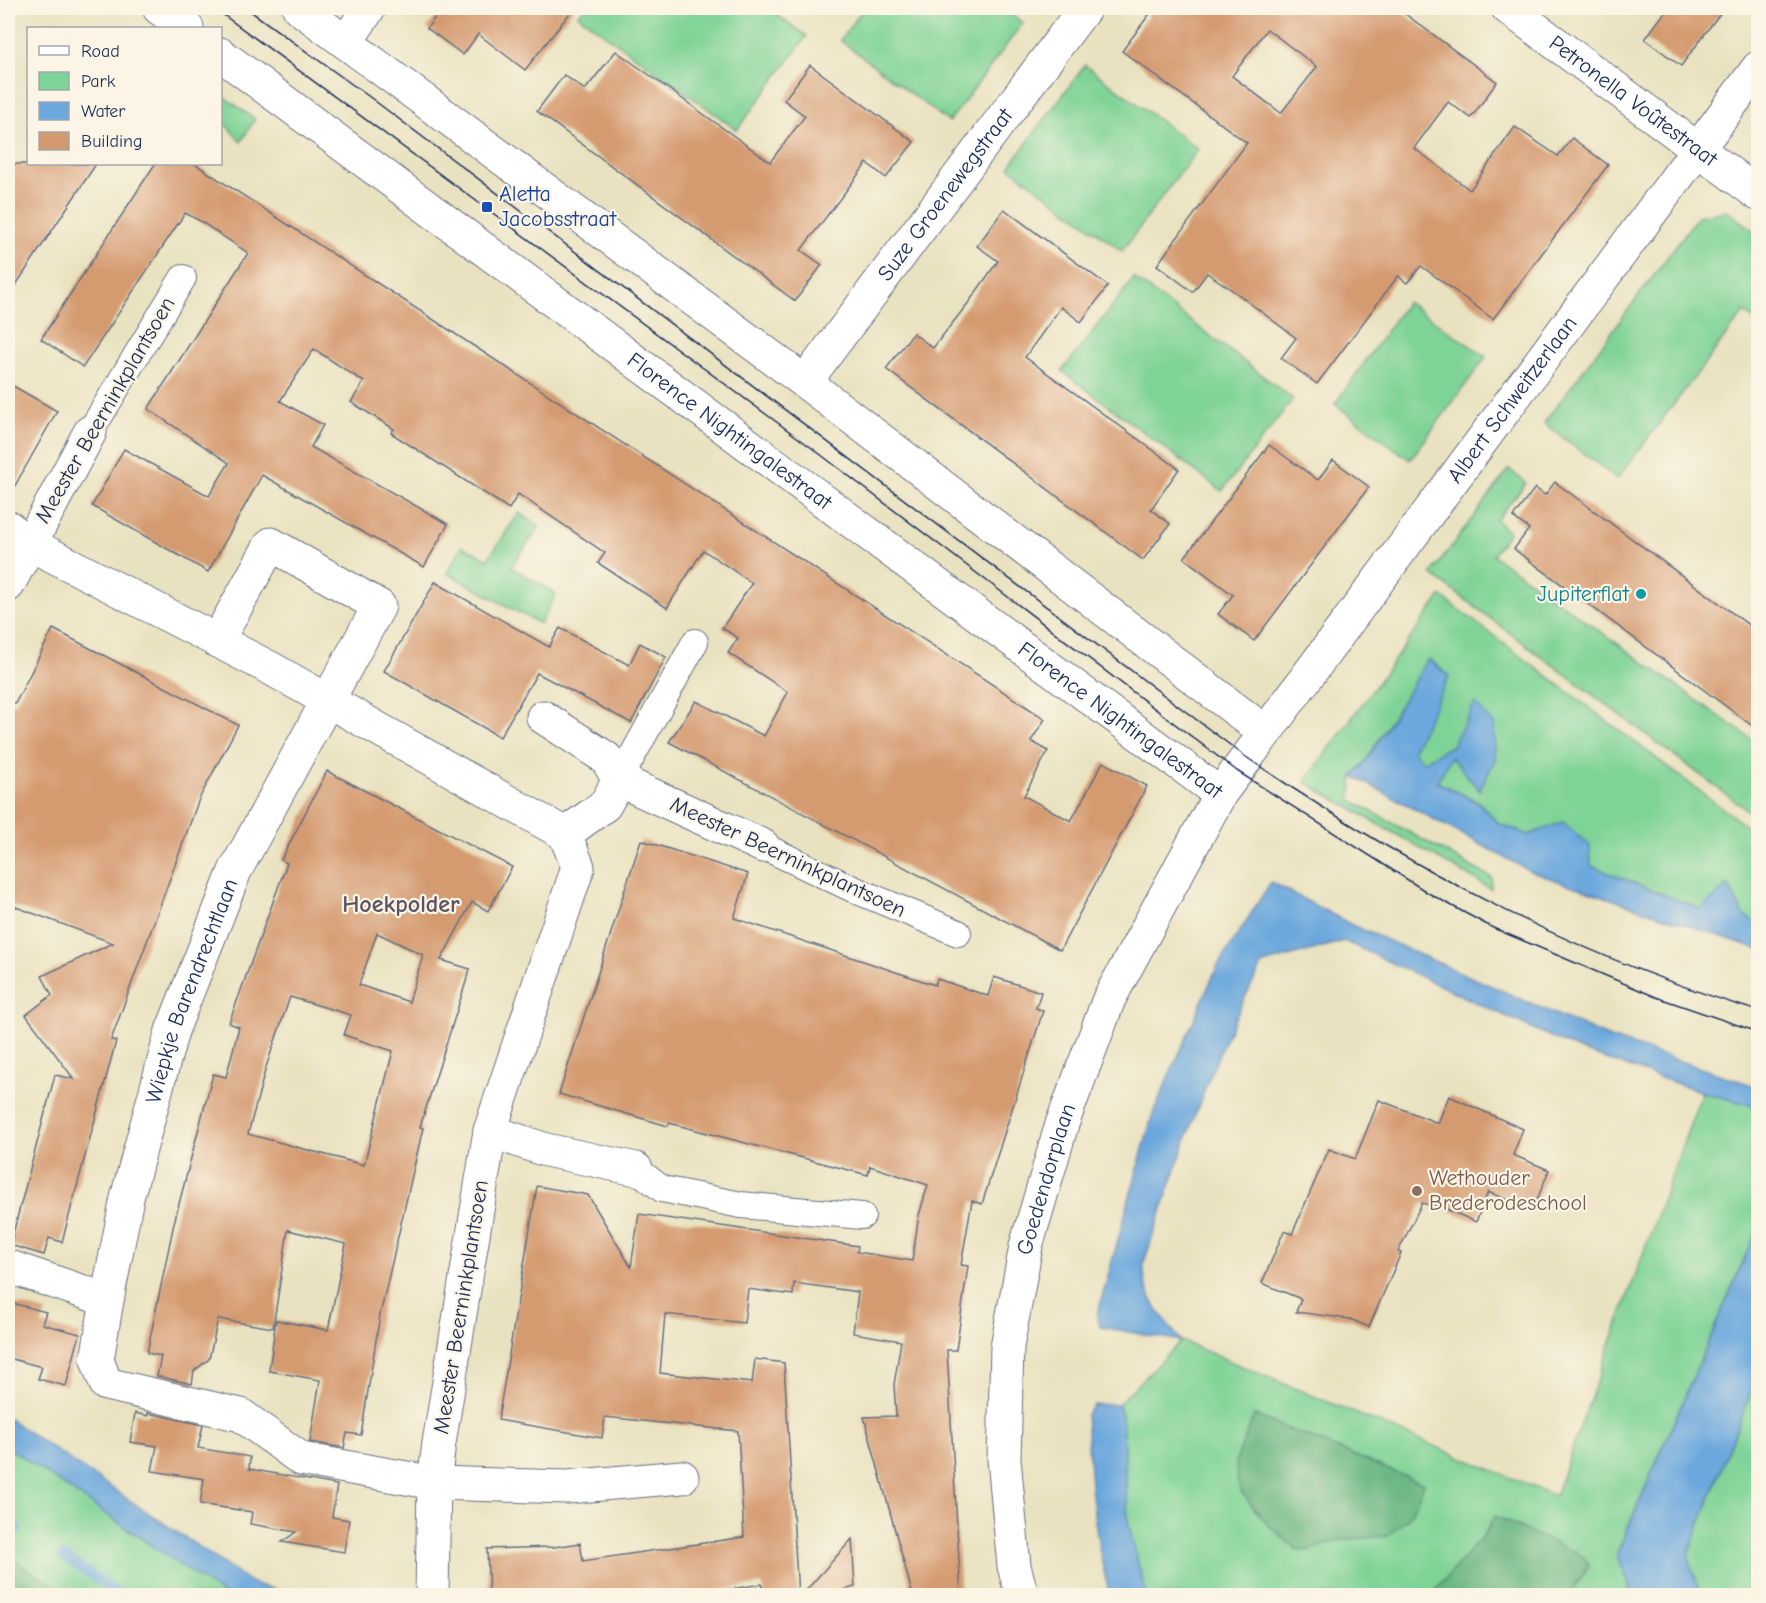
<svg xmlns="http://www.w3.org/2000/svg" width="1766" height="1603" font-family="'Comic Neue',sans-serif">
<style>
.green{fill:#7ed396;stroke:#4c817a;stroke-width:1.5}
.forest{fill:#66b57f;stroke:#40726e;stroke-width:1.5}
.water{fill:#6ca8dd;stroke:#446c9e;stroke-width:1.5}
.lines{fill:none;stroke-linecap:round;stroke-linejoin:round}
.stream{stroke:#6ca8dd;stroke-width:10}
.building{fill:#d49a6f;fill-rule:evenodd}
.pedestrian-casing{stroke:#636e80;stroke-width:28}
.minor-casing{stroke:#636e80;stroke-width:35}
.pedestrian{stroke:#fff;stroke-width:26}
.minor{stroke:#fff;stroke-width:33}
.tram{stroke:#1b2f5e;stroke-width:1.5}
.transit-dot{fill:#1a4fb4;stroke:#fcf5e5;stroke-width:2}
.culture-dot{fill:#0f9aa8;stroke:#fcf5e5;stroke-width:2}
.education-dot{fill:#8d6e63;stroke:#fcf5e5;stroke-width:2}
.labels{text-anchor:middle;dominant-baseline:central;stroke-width:4.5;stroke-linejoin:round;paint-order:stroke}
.street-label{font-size:22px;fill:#1b2f5e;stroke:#fcf5e5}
.transit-label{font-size:22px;fill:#164399;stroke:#fcf5e5;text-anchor:start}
.culture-label{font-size:22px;fill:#0d838f;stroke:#fcf5e5;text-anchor:end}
.education-label{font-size:22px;fill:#785e54;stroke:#fcf5e5;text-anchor:start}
.neighbourhood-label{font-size:24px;font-weight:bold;fill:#5c5464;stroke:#fcf5e5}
</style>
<rect width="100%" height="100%" fill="#fcf5e5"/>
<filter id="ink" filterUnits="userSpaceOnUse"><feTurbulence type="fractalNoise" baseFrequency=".0167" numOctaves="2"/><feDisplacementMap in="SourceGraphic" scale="12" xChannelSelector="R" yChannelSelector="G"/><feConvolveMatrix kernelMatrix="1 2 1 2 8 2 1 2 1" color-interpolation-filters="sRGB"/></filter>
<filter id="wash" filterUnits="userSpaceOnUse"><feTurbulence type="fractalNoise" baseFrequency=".008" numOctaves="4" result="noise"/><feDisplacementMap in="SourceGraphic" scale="24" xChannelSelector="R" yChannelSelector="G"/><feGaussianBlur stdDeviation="1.35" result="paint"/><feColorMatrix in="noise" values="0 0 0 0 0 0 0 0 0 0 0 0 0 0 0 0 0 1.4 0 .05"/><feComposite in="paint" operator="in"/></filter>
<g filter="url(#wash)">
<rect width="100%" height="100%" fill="#e9e2c0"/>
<g class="green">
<polygon points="585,8 767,8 807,36 737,130 578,15"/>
<polygon points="864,8 1003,8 1023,23 949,122 840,40"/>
<polygon points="1085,65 1198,149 1122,251 1009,167"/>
<polygon points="220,94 255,119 241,142 221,119"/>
<polygon points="1727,211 1758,234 1758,323 1744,312 1617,479 1544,423 1698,216"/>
<polygon points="1134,278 1293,399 1222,491 1062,371"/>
<polygon points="1407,302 1486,357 1410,460 1335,404"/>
<polygon points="1509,469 1526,483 1496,520 1509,532 1493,555 1758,744 1758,818 1431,574"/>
<polygon points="519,513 540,526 511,567 556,594 540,624 447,573 462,546 488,559"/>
<polygon points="1441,596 1758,835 1758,925 1743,914 1728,885 1701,910 1591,866 1498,823 1479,802 1437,782 1451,757 1480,789 1494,724 1475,704 1452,746 1422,763 1412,750 1449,676 1429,659 1366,761 1353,776 1351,800 1492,878 1491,889 1305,782"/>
<polygon points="1702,1092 1758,1107 1758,1227 1617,1553 1629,1584 1631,1595 1146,1595 1128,1522 1122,1416 1118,1404 1181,1341 1555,1496"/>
<polygon points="1758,1374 1758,1595 1700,1595 1688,1554"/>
<polygon points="8,1447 224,1595 8,1595"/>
</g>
<g class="forest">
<polygon points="1254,1415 1424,1484 1410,1516 1388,1536 1341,1540 1306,1551 1297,1550 1267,1524 1242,1493 1237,1480 1236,1461"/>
<polygon points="1495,1516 1583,1556 1589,1566 1570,1595 1431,1595 1485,1533"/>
<polygon points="8,1557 59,1589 56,1595 8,1595"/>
</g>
<g class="water">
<polygon points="1428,659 1449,676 1413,750 1422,762 1452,746 1475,703 1494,724 1495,760 1479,790 1451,757 1437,782 1479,803 1498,823 1528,835 1563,822 1590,846 1591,866 1701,909 1728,885 1743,914 1758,925 1758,949 1532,872 1353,776 1366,761"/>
<path d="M1271 882 1352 925 1610 1038 1758 1087V1107L1702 1092 1579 1050 1344 941 1263 964C1210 1057 1179 1161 1144 1262 1141 1295 1162 1316 1181 1341L1101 1327 1097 1316 1153 1113 1217 967Z"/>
<polygon points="1758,1227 1758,1374 1688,1554 1700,1595 1631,1595 1629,1584 1617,1554"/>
<path d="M1118 1404 1122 1416 1128 1522 1146 1595H1110C1093 1536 1090 1475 1086 1414L1094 1405Z"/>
<polygon points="8,1418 252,1583 292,1595 224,1595 8,1447"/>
</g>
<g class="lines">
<g class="stream">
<polyline points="8,1522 17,1529"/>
<polyline points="63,1556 122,1596"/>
</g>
</g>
<g id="blocks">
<g class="building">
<polygon points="442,8 574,8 525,70 478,34 463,55 427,28"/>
<path d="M1154 8H1397L1497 82 1471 118 1448 102 1414 148 1441 168 1470 190 1515 127 1558 156 1572 138 1608 165 1493 319 1421 266 1407 283 1398 276 1317 384 1281 358 1296 338 1235 292 1207 273 1193 292 1157 265 1247 143 1122 51ZM1267 29 1317 67 1281 113 1232 76Z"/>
<polygon points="1668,8 1724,8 1681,66 1645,39"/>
<polygon points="616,51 770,162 805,116 784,100 810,65 914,142 886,178 867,163 801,250 822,265 795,301 537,111 564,75 585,90"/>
<polygon points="8,164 96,164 8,297"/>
<polygon points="155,164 195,164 1045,719 1031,741 1048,751 1024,796 1071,821 1103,762 1147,786 1060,950 669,742 696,701 764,736 788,692 728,653 738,638 722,628 752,583 703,550 667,608 598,563 605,553 518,494 509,509 391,433 394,429 351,402 364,382 314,349 280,401 323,425 311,447 448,524 424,567 262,475 208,572 92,506 124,449 209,496 229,463 148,409 248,253 200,221 185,213 83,367 41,339"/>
<polygon points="1004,209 1108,286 1081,322 1061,307 1025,357 1179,469 1151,509 1170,524 1143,560 886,369 913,333 933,348 969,302 998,261 977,246"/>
<polygon points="8,383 57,411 8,498"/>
<polygon points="1269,445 1318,480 1333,460 1369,487 1254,641 1218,614 1233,595 1184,558"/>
<polygon points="1555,482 1758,632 1758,730 1514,549 1529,529 1513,517 1535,488 1545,495"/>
<polygon points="435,582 549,647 560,628 629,665 640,643 666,657 631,723 537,673 500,737 384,671"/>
<polygon points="53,629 238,725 199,799 111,1040 116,1041 62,1242 49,1238 44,1255 10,1245 55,1075 74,1079 26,1015 52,995 42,976 113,943 8,904 8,700 15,704"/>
<path d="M327 771 512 867 488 911 472 902 441 960 470 969 420 1127 423 1128 380 1315 361 1435 347 1433 344 1448 310 1442 320 1380 269 1371 276 1320 328 1330 346 1244 288 1230 273 1328 218 1319 209 1359 194 1371 192 1384 157 1376 161 1356 147 1353 174 1223 213 1074 226 1077 239 1027 229 1023 287 863 281 860ZM377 933 423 955 409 1002 359 985ZM290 997 351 1015 344 1035 393 1051 364 1165 248 1134 266 1067Z"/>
<polygon points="641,840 748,874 734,918 935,985 937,979 988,996 994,977 1041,992 1036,1008 1043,1011 982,1204 972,1201 961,1265 968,1266 956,1350 947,1350 961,1596 913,1596 864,1417 896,1416 894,1385 901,1341 853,1333 858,1292 794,1283 793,1295 748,1289 744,1323 665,1314 660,1373 752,1383 755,1359 784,1363 798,1596 765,1596 762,1584 685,1596 489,1596 487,1549 554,1547 580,1543 583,1561 744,1537 738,1431 605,1417 602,1438 498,1420 537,1186 588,1195 631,1267 639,1214 858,1246 857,1252 912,1261 919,1215 928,1185 870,1166 868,1175 669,1123 668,1126 559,1094"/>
<polygon points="1449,1096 1523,1129 1513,1155 1549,1170 1533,1210 1488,1192 1476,1222 1446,1209 1422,1203 1398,1252 1401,1253 1369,1327 1350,1319 1296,1312 1301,1299 1262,1283 1284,1231 1292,1234 1329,1149 1355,1159 1379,1100 1438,1123"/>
<polygon points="8,1302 46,1312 42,1324 80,1334 66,1386 38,1379 42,1367 8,1358"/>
<polygon points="135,1413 148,1416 148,1413 203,1425 198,1448 250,1457 249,1469 337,1485 332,1517 349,1520 344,1552 282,1542 296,1532 250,1524 252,1512 200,1504 204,1479 152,1471 157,1446 130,1442"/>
<polygon points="852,1539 855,1587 821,1596 801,1596"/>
</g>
</g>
</g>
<g filter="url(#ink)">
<use href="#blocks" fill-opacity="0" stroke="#636e80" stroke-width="1.5"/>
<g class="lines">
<g class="pedestrian-casing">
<g id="pedestrian">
<polyline points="90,432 183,278"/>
<polyline points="619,780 695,642"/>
<polyline points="763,846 853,889 958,933"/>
<polyline points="636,1169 662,1189 741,1205 862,1216"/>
</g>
</g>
<g class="minor-casing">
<g id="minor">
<polyline points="159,8 187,28"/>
<polyline points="299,8 805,382 1265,732"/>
<path id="s1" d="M1508 8 1758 194"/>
<polyline points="346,42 369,8"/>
<path id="s2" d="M220 54 1220 794"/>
<path id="s3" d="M805 382 1085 8"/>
<polyline points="8,527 28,543 270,668 565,834 578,867 490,1131 439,1443 434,1483 432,1596"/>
<polyline points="8,585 90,432"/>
<polyline points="543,717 606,758 619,780 763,846"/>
<polyline points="565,834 605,805 619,780"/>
<polyline points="490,1131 546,1150 636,1169"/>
<polyline points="13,1268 107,1300 97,1360 106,1384 241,1415 301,1459 434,1483 567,1487 682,1477"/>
<path id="s4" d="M107 1300 127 1198 172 1031 235 871 379 606 271 544 217 641"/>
<path id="s5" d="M1022 1596 1014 1566 1004 1459 1007 1347 1026 1246 1062 1124 1109 999 1220 794 1758 68"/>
</g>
</g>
<use href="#pedestrian" class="pedestrian"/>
<use href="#minor" class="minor"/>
<g class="tram">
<polyline points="214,8 812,448 1237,771 1430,894 1493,928 1656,997 1758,1032"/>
<path d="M246 8 371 98 1246 757C1406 866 1573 955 1758 1011"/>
</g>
</g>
</g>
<rect class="transit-dot" x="481" y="201" width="12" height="12" rx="3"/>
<circle class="culture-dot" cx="1641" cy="594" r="6"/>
<circle class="education-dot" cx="1417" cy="1191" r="6"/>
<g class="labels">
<g class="street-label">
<text stroke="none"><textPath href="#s1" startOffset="156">Petronella Voûtestraat</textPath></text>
<text stroke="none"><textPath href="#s3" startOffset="234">Suze Groenewegstraat</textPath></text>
<text stroke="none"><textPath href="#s5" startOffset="1338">Albert Schweitzerlaan</textPath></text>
<text transform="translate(105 410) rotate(-60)">Meester Beerninkplantsoen</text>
<text stroke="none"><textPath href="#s2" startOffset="634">Florence Nightingalestraat</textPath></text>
<text stroke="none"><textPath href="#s2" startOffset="1120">Florence Nightingalestraat</textPath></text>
<text transform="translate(788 857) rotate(25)">Meester Beerninkplantsoen</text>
<text stroke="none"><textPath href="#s4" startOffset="321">Wiepkje Barendrechtlaan</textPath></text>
<text stroke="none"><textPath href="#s5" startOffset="423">Goedendorplaan</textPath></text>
<text transform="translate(461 1307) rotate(-81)">Meester Beerninkplantsoen</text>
</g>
<g class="transit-label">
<text x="499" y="194">Aletta<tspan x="499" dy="25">Jacobsstraat</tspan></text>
</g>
<g class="culture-label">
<text x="1629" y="594">Jupiterflat</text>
</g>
<g class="education-label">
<text x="1429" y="1178">Wethouder<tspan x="1429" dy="25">Brederodeschool</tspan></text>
</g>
<g class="neighbourhood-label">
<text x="401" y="904">Hoekpolder</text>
</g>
</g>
<rect width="1766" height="1603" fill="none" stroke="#fcf5e5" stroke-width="30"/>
<rect x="27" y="27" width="195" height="138" fill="#fcf5e5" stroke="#a2a6af" stroke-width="1.5"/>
<rect x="39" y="46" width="30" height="9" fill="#ffffff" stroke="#a2a6af" stroke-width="1.5"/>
<text x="81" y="57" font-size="18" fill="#1b2f5e">Road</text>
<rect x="39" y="72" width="30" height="18" fill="#7ed396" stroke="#a2a6af" stroke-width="1.5"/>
<text x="81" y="87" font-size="18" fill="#1b2f5e">Park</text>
<rect x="39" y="102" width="30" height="18" fill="#6ca8dd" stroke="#a2a6af" stroke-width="1.5"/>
<text x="81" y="117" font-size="18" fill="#1b2f5e">Water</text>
<rect x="39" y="132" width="30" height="18" fill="#d49a6f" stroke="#a2a6af" stroke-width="1.5"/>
<text x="81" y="147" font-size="18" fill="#1b2f5e">Building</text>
</svg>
